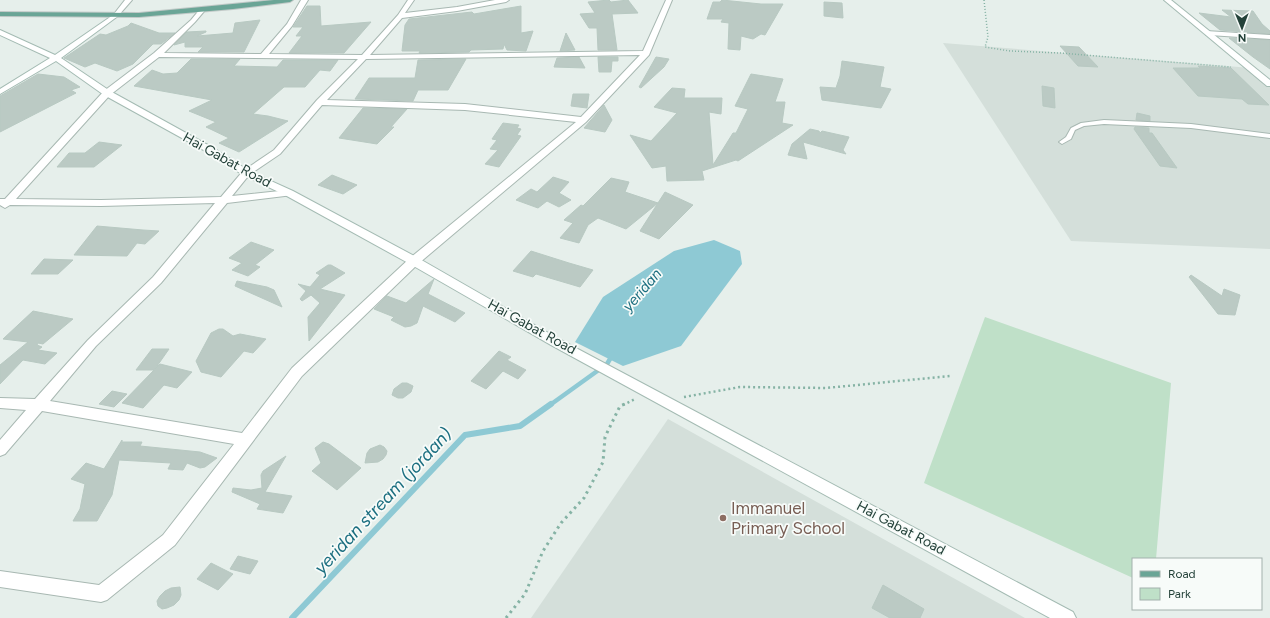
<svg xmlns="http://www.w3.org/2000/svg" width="1270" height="618" font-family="Figtree,sans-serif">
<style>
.built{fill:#d4dfda}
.green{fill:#bfe0c8}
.water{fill:#8ec9d4}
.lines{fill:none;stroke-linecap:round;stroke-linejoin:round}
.stream-far1{stroke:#8ec9d4;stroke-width:4.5}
.stream{stroke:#8ec9d4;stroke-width:6}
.building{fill:#bbcac4;stroke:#b8c9c2}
.lane-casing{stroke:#a8b8b2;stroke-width:2}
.street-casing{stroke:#a8b8b2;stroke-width:2}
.secondary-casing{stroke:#a4bbb3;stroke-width:2}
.primary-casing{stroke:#c2cac8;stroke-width:2}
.path-far2{stroke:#86b3a5;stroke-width:1.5;stroke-dasharray:1 2;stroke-linecap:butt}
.path-far1{stroke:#86b3a5;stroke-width:2.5;stroke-dasharray:2 3;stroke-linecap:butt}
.path{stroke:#86b3a5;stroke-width:3;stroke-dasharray:2.5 4;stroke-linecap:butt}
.lane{fill:#fff;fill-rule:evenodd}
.street{fill:#fff;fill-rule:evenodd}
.secondary{fill:#fff;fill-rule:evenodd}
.primary{fill:#6aa596;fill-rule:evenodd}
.education-dot{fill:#8d6e63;stroke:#f7fbf9;stroke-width:1.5}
.labels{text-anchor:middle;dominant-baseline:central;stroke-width:3.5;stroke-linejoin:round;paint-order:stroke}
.street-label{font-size:14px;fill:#24423a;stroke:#f7fbf9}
.water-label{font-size:15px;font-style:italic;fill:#1c6f80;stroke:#f7fbf9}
.near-education-label{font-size:17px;fill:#785e54;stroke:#f7fbf9;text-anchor:start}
.near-water-label{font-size:18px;font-style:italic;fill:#1c6f80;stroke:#f7fbf9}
</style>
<rect width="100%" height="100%" fill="#e6efeb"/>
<g class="built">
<polygon points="943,43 1251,68 1270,87 1270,249 1071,241"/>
<polygon points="668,419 1025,618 531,618"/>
</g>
<polygon class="green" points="985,317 1171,383 1156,559 1133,559 1133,578 924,483"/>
<polygon class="water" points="714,240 740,251 742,264 681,346 623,366 575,342 603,297 674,251"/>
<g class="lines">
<polyline class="stream-far1" points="550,405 607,364 613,354"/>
<polyline class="stream" points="292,618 465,435 520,426 551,404"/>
</g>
<g class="building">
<polygon points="609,0 611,2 628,0 638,13 612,14 617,50 598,50 597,28 589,28 580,14 595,13 588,2"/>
<polygon points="722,0 761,4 783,4 765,35 761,34 753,39 741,36 740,50 728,49 729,23 721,22 723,19 707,19 713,2 720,2"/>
<polygon points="824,2 842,3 843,18 824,16"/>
<polygon points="307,6 320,6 321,26 371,22 344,53 289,53 302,36 296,36 303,27 293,27"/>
<polygon points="521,6 521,33 533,31 526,51 507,50 504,44 503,49 471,50 469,52 419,53 420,51 402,51 405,25 409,19 472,12 474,14"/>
<polygon points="1222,10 1253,11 1262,24 1270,31 1270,34 1220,30 1199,13 1231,17"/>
<polygon points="260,20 244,52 198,52 203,47 185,47 185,42 174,45 187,32 206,31 206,32 197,36 233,33 235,23"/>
<polygon points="131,23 159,33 175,33 161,44 153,44 133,64 117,71 95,63 85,67 64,58 100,34 106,35 128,26"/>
<polygon points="566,33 575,50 560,51"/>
<polygon points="1229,38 1270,40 1270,69 1253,57"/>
<polygon points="1060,46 1079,47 1098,67 1078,66"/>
<polygon points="579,57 585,68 554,67 557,58"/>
<polygon points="598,57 618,57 618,61 612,61 611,72 599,72"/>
<polygon points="656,57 669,59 664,67 641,88 639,87"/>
<polygon points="191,59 240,59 234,66 277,67 283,60 338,60 330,71 320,70 305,87 284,87 253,114 268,116 288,121 239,152 219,143 229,138 206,127 216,122 189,111 212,100 134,86 152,70 163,74 177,73"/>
<polygon points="466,59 448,90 418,90 413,101 355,99 369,78 415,78 418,60"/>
<polygon points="842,61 884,67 880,87 891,89 881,108 822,100 820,87 836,88 840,76"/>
<polygon points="1198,66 1231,68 1269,105 1248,104 1242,99 1198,96 1173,68 1200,68"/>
<polygon points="38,74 64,77 80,87 71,90 76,93 0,132 0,96"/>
<polygon points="751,74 783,79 775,102 785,102 782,123 793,125 738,161 736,160 702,171 704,180 667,181 666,166 652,168 630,135 651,141 677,113 654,107 672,88 685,89 684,98 722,98 721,114 709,112 713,165 733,133 736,133 748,109 735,106"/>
<polygon points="1042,86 1054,88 1055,108 1043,106"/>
<polygon points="573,94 589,94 587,108 571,106"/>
<polygon points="604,105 612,120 605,132 584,128"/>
<polygon points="363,108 407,109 391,127 394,127 377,144 339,138"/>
<polygon points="1137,113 1150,116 1150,121 1136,120"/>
<polygon points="503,123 519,125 517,128 521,129 517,135 521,136 499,167 485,164 498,150 490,149 497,140 492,139"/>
<polygon points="1135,127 1149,128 1149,133 1152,133 1177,168 1160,166 1134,129"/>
<polygon points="810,129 819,131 820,133 822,131 849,137 843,150 846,154 803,142 807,159 788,155 792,144"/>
<polygon points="99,142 122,145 94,167 57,167 69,153 85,153"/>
<polygon points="332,175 357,185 343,194 318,185"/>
<polygon points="553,177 569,182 559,193 571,200 559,207 547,201 538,208 516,200 531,189 537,192"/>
<polygon points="611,178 629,182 625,192 658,203 626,229 598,218 588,225 579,243 560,238 573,223 564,220 581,205 583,206"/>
<polygon points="665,192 693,205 659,239 640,231"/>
<polygon points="97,226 143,230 159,231 145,244 137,243 127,256 74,255"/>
<polygon points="251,242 274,250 255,265 260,267 248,276 232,270 242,263 229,258"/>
<polygon points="531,251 569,263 593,270 580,287 536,274 533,277 513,271"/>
<polygon points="44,259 73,260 58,274 31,274"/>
<polygon points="328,265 331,265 345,273 320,289 345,295 309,341 308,317 320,303 311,295 302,301 300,299 306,291 298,284 310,287 320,275 316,273"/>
<polygon points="1191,275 1222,296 1224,289 1240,295 1235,315 1218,314 1189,277"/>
<polygon points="434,279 428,294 465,313 455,322 423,306 417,323 411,326 405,327 391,320 394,317 374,309 387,296 406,303"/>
<polygon points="237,281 267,287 274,290 282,307 235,286"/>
<polygon points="33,311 73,319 43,344 38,343 37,345 42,347 38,350 57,353 45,364 23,360 0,384 0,365 28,342 3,339"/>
<polygon points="219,329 223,329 233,336 240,334 266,339 253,353 244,351 221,377 201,372 196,361 211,333"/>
<polygon points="152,349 169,349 155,369 160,364 192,372 177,388 164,385 143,408 122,403 154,370 136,370"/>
<polygon points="499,351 511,357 507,360 526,370 518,379 503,371 486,389 471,381"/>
<polygon points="402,383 407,383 413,386 411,392 403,398 398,398 392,395 394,389"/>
<polygon points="112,391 127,394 114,407 99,404"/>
<polygon points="122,440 122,442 142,442 140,446 200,452 217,458 205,467 200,468 187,463 183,470 168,469 171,463 119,460 112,495 97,521 73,521 80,509 85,484 71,479 86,463 104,469"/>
<polygon points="323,442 329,444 361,468 337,490 312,471 321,463 315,448"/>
<polygon points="380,445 384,447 387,451 386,455 383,459 378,462 365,463 367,453 370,449"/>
<polygon points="286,456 265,492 292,496 283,513 257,509 260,504 232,492 233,488 251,490 262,488 261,475 263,471"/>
<polygon points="238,556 258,561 250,574 230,569"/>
<polygon points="211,563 233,574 218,590 197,579"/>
<polygon points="883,585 924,609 920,618 890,618 872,608"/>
<polygon points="180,587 181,595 179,600 174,605 167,608 162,609 158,606 157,601 160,596 165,591 171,588"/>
</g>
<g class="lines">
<g class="lane-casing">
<polygon id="lane" points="1104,120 1191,124 1270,134 1270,138 1191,128 1104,124 1084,126 1075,130 1071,139 1062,144 1059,142 1066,137 1071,128 1081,123"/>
</g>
<g class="street-casing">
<g id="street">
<polygon points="125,0 132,0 118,16 114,16 114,14"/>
<path d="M301 0H308L292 26 269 54 362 55 398 15 408 0H414L405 13 457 7 495 0H509L506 2 457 11 402 18 370 55 643 51 666 0H672L649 55 586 122 418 264 302 376 175 545 107 600 101 602 0 587V571L99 585 163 535 234 444 42 411 5 454 0 456V440L26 410 0 408V398L35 399 88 340 153 277 215 203 101 206 10 205 5 208 0 205V199H5L104 91 154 53 191 20 201 8 206 9 195 22 164 53 261 54 287 24ZM640 55 581 117 465 104 327 100 366 59ZM159 57 358 59 317 100 274 150 243 171 221 197 101 200 16 199 110 95ZM322 105 465 110 576 122 410 258 292 368 242 433 50 401 96 346 161 283 227 203 293 195 294 193 289 190 232 196 249 175 280 154Z"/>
<polygon points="1206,31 1270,35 1270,39 1209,35 1206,35"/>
</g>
</g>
<g class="secondary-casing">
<g id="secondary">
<polygon points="1164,0 1171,0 1270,80 1270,86 1267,86"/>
<polygon points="116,13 118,14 118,16 61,58 110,91 215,149 249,171 293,191 418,258 559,339 1073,612 1076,618 1050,618 551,345 410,264 285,195 243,175 209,153 104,95 56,61 0,94 0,89 50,58 0,35 0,30 55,55"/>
</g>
</g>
<g class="primary-casing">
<polygon id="primary" points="274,0 293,0 290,2 233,9 139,17 0,16 0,12 139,13"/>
</g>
<polyline class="path-far2" points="984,0 988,37 985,47 1010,51 1060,53 1231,67"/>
<g class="path-far1">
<polyline points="684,397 740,387 826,388 950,376"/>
<polyline points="623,405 635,399"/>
</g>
<polyline class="path" points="506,618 525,594 543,551 561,523 584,498 603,462 605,437 620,406 625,404"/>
<use href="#lane" class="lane"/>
<use href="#street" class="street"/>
<use href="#secondary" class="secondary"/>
<use href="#primary" class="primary"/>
</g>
<circle class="education-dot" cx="723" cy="518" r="4"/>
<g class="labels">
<g class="street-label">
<text transform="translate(227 160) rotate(29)">Hai Gabat Road</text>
<text transform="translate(532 327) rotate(29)">Hai Gabat Road</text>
<text transform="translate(901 528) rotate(28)">Hai Gabat Road</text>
</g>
<g class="water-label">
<text transform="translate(642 290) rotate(-49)">yeridan</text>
</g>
<g class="near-education-label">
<text x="731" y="508">Immanuel<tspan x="731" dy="20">Primary School</tspan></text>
</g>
<g class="near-water-label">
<text transform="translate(383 501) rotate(-47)">yeridan stream (jordan)</text>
</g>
</g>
<rect x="1132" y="558" width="130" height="52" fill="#f7fbf9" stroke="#a3b1ad"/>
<rect x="1140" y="571" width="20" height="6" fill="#6aa596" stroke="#a3b1ad"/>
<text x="1168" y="578" font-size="12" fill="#24423a">Road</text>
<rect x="1140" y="588" width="20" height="12" fill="#bfe0c8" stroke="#a3b1ad"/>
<text x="1168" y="598" font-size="12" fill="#24423a">Park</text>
<g transform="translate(1242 28) rotate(179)" stroke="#f7fbf9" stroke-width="3" paint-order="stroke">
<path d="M0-3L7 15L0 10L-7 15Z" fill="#24423a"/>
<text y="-6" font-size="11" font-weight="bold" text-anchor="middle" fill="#24423a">N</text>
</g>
</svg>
